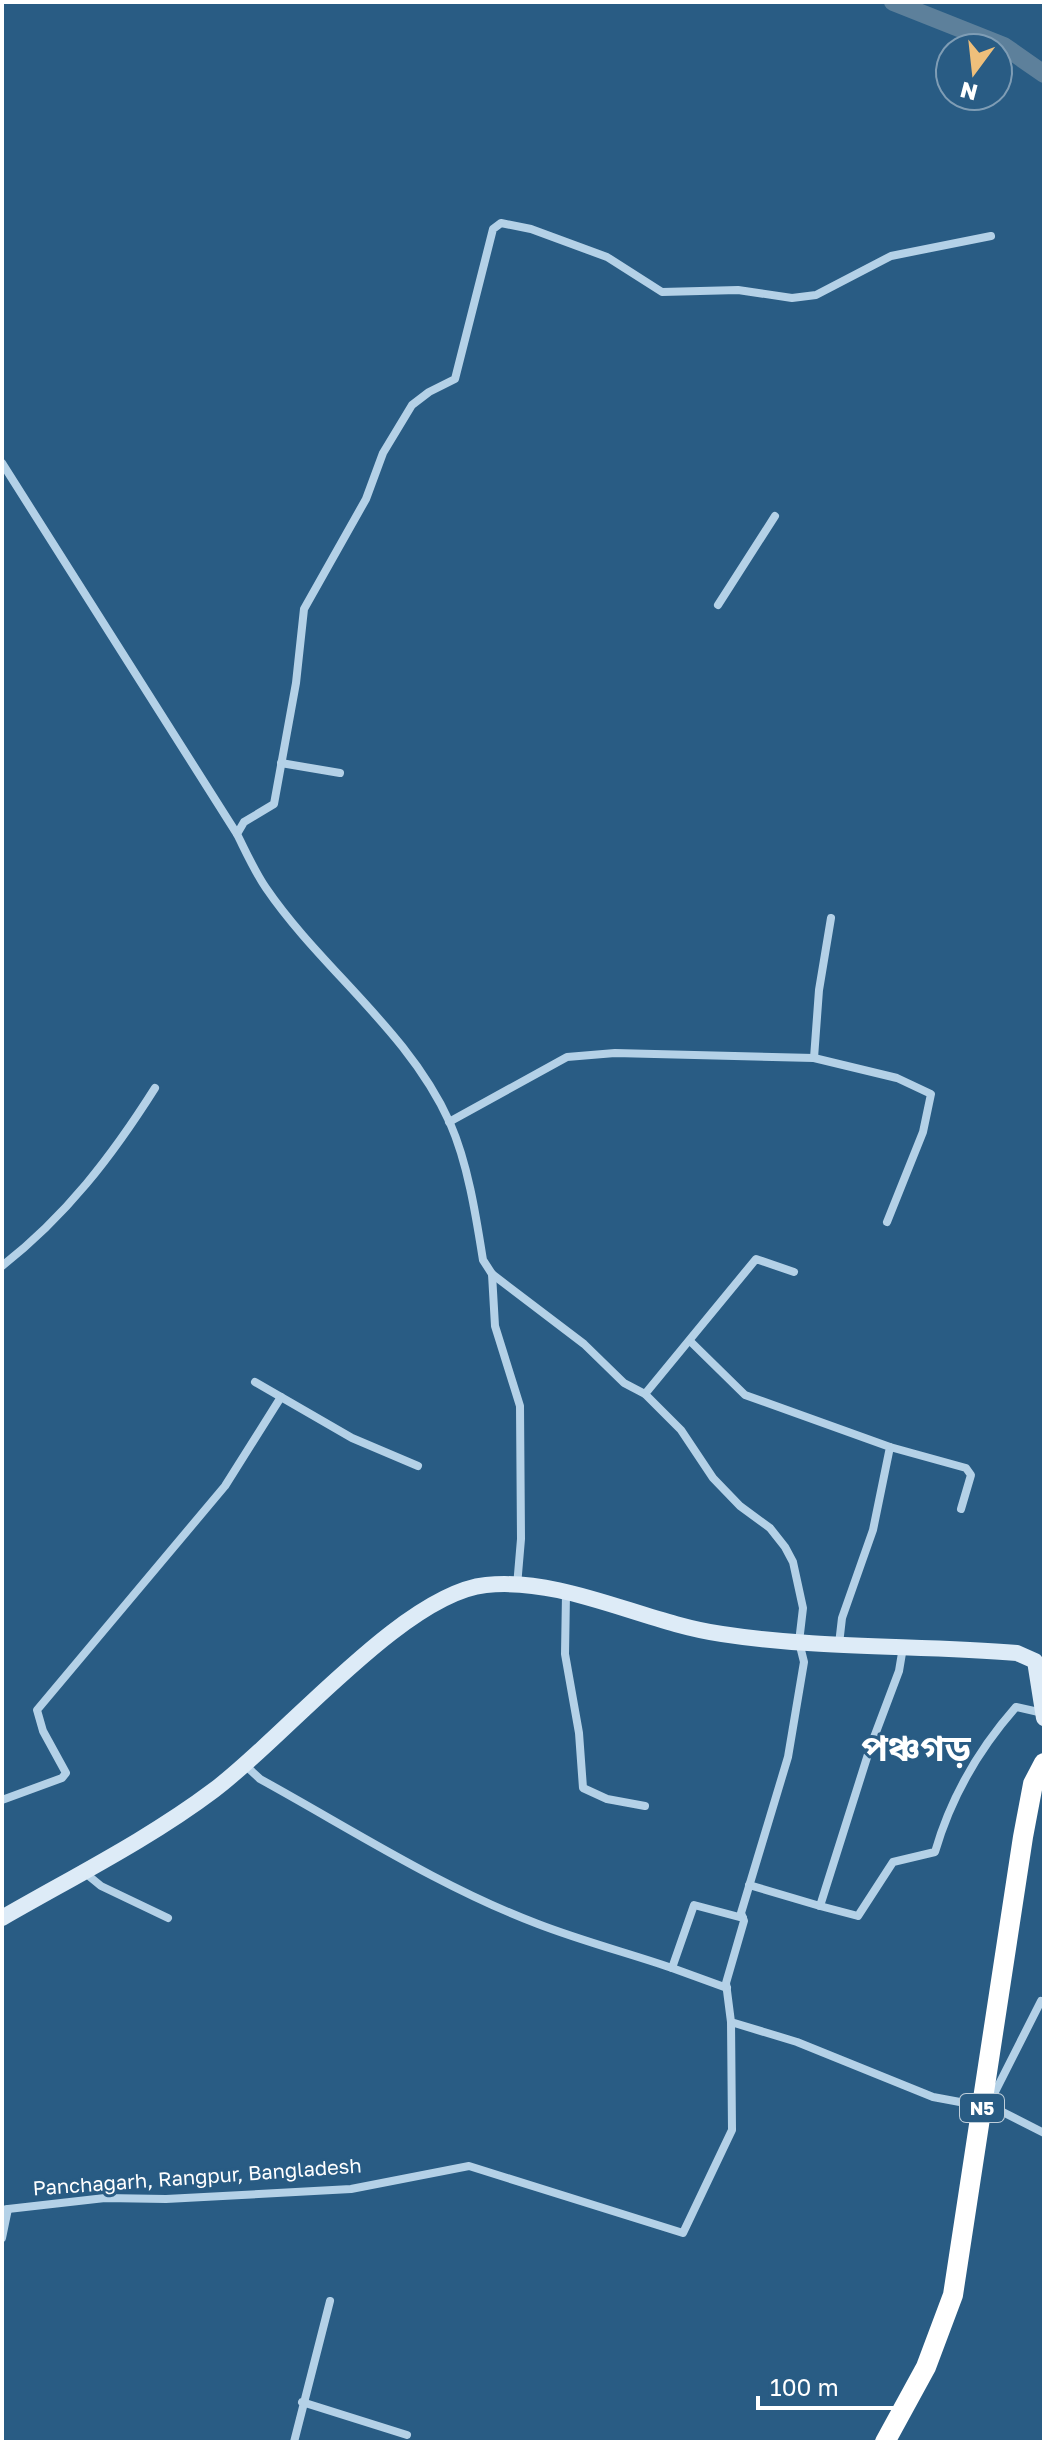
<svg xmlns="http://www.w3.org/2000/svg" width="1046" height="2444" font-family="'Golos Text','Noto Sans Bengali',sans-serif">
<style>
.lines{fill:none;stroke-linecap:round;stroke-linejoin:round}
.river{stroke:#5d809b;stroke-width:18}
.street{stroke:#b4d1e7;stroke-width:8}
.secondary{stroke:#ddebf7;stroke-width:16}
.highway{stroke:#fff;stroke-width:20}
.labels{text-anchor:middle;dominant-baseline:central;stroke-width:6;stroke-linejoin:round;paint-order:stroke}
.shield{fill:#295c84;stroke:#bfceda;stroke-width:2}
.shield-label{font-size:18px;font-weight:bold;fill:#fff}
.street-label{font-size:20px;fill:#fff;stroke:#295c84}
.town-label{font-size:36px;font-weight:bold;fill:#fff;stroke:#295c84}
</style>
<rect width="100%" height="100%" fill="#295c84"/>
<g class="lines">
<polyline class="river" points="893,2 1004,46 1044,74"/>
<g class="street">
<polyline points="2,463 237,834"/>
<polyline points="718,605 775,516"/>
<polyline points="281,763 340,773"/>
<polyline points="814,1058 819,990 831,918"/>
<polyline points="449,1122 567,1057 615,1053 814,1058 897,1078 931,1094 923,1132 887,1222"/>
<path d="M2 1266C66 1216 112 1156 155 1088"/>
<polyline points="794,1272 756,1259 645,1394 681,1430 713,1478 740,1506 770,1528 785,1547 793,1562 803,1608 799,1642 804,1662 788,1757 741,1913 744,1921 726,1983 731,2022 797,2042 933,2097 976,2105 995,2092 1041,2001 1044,2003"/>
<polyline points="492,1274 495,1326 520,1406 521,1539 517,1586"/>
<polyline points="690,1341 745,1395 890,1447 873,1530 842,1618 839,1644"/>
<path d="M645 1394 624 1383 584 1344 492 1274 483 1260C476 1216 468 1164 450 1123 408 1030 322 970 266 888 255 872 246 852 237 834L244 822 274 804 296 683 304 609 366 499 383 453 412 405 429 392 455 379 493 229 501 223 531 229 607 257 662 292 738 290 792 298 816 295 891 256 991 236"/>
<polyline points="281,1397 352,1438 418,1466"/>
<polyline points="890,1447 966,1468 971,1475 961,1509"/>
<polyline points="566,1594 565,1654 579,1733 583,1788 607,1799 645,1806"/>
<path d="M244 1764 260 1779C351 1829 440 1887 538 1924 582 1941 628 1953 672 1968"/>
<polyline points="2,1800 62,1778 66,1773 43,1731 37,1710 225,1486 281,1397 255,1382"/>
<polyline points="84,1872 101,1886 168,1918"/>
<polyline points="749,1885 820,1906 870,1748 899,1671 903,1647"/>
<path d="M820 1906 858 1916 893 1862 935 1852C951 1797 978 1750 1016 1707L1043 1713"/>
<polyline points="727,1988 672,1968 694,1905 743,1918"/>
<polyline points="983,2102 1044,2133"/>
<polyline points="8,2209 105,2198 166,2199 351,2189 469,2166 683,2233 732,2130 731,2022"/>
<polyline points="2,2210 8,2209 2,2238"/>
<polyline points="302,2402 407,2435"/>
<polyline points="294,2442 330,2301"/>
</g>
<path class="secondary" d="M2 1918C73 1877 149 1839 214 1790 283 1739 404 1593 486 1585 566 1577 644 1623 722 1634 819 1649 919 1645 1017 1653L1035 1661 1044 1718"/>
<polyline class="highway" points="885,2442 926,2367 953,2295 1023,1837 1033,1784 1044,1763"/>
</g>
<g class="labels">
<rect class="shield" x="960" y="2094" width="44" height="28" rx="6"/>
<g class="shield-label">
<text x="982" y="2108">N5</text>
</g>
<g class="street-label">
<text transform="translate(197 2176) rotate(-4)">Panchagarh, Rangpur, Bangladesh</text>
</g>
<g class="town-label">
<text x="916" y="1747">পঞ্চগড়</text>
</g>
</g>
<rect width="1046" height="2444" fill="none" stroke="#ffffff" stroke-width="8"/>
<g transform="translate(974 72) rotate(195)"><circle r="38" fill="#295c84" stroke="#7f9db5" stroke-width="2"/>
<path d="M0-6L14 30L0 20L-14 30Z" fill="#eebf7b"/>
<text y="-12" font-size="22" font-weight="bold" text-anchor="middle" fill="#ffffff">N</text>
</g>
<path d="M758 2396v12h144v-12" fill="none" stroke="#ffffff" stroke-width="4"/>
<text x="770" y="2396" font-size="24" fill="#ffffff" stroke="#295c84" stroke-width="6" paint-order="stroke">100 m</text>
</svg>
